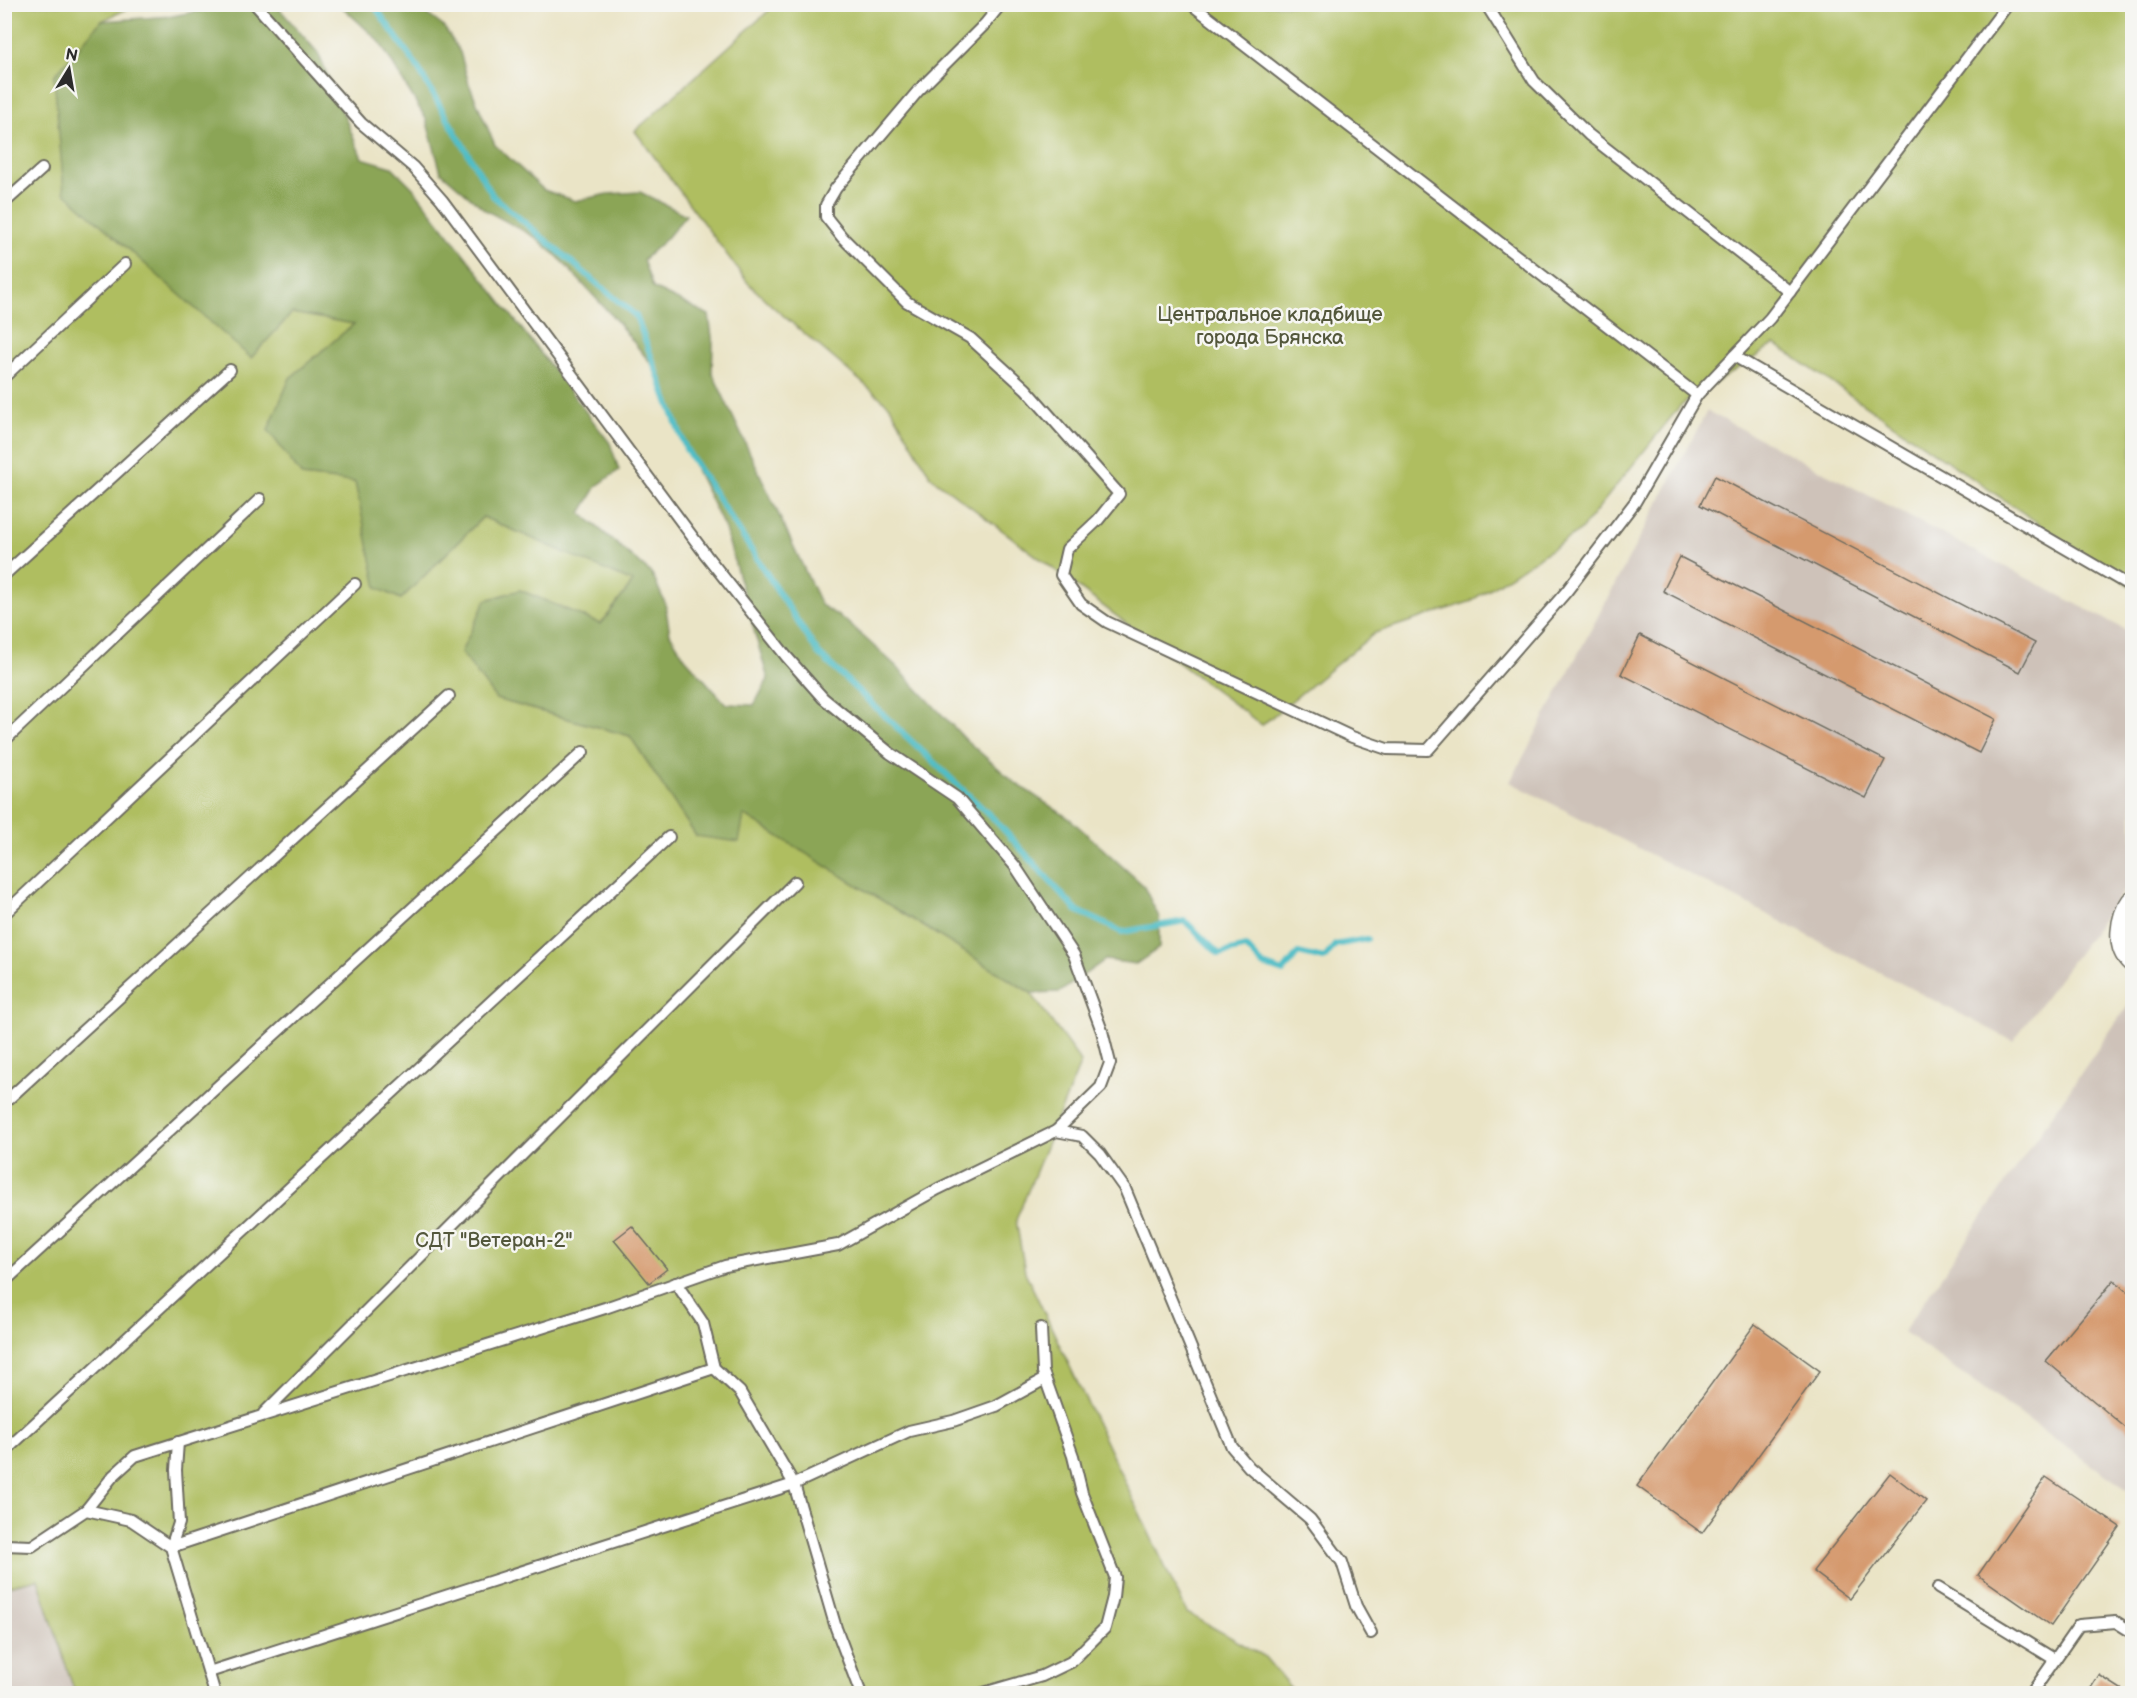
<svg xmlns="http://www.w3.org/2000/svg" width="2137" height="1698" font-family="'Balsamiq Sans',sans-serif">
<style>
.industrial{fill:#cec2b9}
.green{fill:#afbe60;stroke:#6d7446;stroke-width:1.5}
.forest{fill:#8ba556;stroke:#5b6840;stroke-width:1.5}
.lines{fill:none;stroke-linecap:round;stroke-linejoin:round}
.stream{stroke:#4fbdc6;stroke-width:6}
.building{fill:#d59a6e}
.lane-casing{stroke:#6e6c61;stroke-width:14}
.street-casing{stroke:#6e6c61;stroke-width:24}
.lane{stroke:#fff;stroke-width:10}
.street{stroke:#fff;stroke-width:21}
.labels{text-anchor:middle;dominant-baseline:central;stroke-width:5;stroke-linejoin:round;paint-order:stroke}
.park-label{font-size:20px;fill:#53573b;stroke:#f6f6f2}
</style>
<rect width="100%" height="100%" fill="#f6f6f2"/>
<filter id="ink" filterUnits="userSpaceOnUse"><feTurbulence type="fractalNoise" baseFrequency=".0167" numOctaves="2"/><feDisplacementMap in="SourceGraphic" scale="12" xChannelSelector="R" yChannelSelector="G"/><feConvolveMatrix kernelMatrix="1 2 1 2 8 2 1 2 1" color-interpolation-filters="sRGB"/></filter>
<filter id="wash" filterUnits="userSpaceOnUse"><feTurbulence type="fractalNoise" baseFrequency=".008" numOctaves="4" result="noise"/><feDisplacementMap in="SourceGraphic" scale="24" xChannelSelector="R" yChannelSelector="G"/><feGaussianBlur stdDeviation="1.35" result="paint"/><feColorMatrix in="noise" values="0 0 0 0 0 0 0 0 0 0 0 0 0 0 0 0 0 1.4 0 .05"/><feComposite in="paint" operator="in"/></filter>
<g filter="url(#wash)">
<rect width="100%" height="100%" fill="#eae4c6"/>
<g class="industrial">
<polygon points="1707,411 2132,633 2132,880 2013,1041 1510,782"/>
<polygon points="2132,999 2132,1493 1903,1332"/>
<polygon points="38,1579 75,1693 5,1694 5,1588"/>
</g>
<g class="green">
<polygon points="4,5 136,5 101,21 252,357 292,313 354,324 290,378 302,476 355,482 378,588 401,599 483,517 633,582 601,624 520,590 496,699 630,736 696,836 743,814 1031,993 1081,1062 1016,1220 1025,1272 1187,1613 1264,1656 1295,1693 75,1693 38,1579 4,1587"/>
<polygon points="775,5 2132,5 2132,587 1775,344 1680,406 1580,531 1469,602 1375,633 1262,725 931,477 890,406 772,306 748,283 635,131"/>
</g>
<polygon class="forest" points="227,5 276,5 318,53 362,158 392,167 413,188 610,443 619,470 597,486 581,513 652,574 665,603 670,634 685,658 726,704 754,705 768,679 725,529 686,449 652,365 615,319 558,257 535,237 485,210 441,172 426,119 379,41 340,5 415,5 444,27 460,52 469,84 495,145 544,190 575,201 608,194 640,192 686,215 667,238 643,260 653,288 709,315 713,344 712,372 821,605 846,621 895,665 966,740 1014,782 1070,819 1143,885 1159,917 1159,948 1136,964 1105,960 1060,992 1031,993 744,815 739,842 696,836 630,736 496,699 461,652 486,600 520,590 601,624 633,582 483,517 401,599 377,588 355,482 302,476 268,430 290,378 354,324 292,313 251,358 64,192 54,76 101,21 173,16"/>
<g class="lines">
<polyline class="stream" points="373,4 416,65 493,196 636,316 686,449 818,653 995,820 1076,910 1122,932 1185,921 1219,954 1246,947 1263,965 1283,972 1298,953 1324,959 1335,945 1367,939"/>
</g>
<g id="blocks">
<g class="building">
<polygon points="1715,476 2035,643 2020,672 1700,505"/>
<polygon points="1680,557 1996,719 1979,753 1663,591"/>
<polygon points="1640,635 1885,760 1866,798 1621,674"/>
<polygon points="632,1226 667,1269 649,1283 614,1240"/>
<polygon points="2114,1280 2133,1296 2133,1434 2046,1361"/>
<polygon points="1755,1324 1820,1371 1702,1533 1637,1486"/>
<polygon points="1890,1473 1926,1501 1850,1599 1813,1571"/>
<polygon points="2046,1477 2120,1527 2051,1626 1978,1575"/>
<polygon points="2099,1675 2129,1694 2087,1694"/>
</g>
</g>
</g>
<g filter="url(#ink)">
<use href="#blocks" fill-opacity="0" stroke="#6e6c61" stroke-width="1.5"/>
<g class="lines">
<g class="lane-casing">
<g id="lane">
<polyline points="1001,4 985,24 918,91 836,188 826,205 826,217 842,237 907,302 970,338 1026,389 1119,494 1098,520 1067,549 1061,575 1081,604 1107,622 1352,737 1387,749 1428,750 1566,592 1635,502 1697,395"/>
<polyline points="1191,4 1697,395 1770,318 2008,4"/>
<polyline points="1486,4 1534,81 1589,135 1790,292"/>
<polyline points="4,203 42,169"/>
<polyline points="1734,356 2132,587"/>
<polyline points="4,377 125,264"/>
<polyline points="4,575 230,370"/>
<polyline points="4,741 260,499"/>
<polyline points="4,914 355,584"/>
<polyline points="4,1103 449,696"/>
<polyline points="1056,1131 1082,1136 1100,1154 1125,1189 1232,1447 1249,1467 1310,1519 1342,1562 1356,1606 1371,1633"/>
<polyline points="4,1282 583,752"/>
<polyline points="676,1283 703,1323 714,1368 740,1392 794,1484 836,1628 861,1694"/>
<polyline points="264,1413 795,882"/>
<polyline points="178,1442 176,1470 179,1523 171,1547 714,1368"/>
<polyline points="4,1452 669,837"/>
<polyline points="86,1510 113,1476 135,1456 605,1308 725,1266 838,1245 938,1189 1056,1131 1101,1087 1110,1063 1102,1031 1074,955 1015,866 957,798 890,753 823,698 786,656 706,555 442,200 413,167 361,123 255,4"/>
<polyline points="4,1545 32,1546 86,1510 131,1520 171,1547 215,1694"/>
<polyline points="1938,1588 2054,1659"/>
<polyline points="209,1672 794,1484 909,1431 953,1421 996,1406 1045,1379"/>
<polyline points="980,1694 1042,1676 1071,1662 1105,1628 1113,1597 1115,1577 1082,1493 1073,1456 1043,1372 1041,1328"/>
<polyline points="2031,1694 2079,1625 2116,1622 2132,1632"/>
</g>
</g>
<g class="street-casing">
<path id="street" d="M2132 902C2121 917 2116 947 2132 961"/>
</g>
<use href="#lane" class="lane"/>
<use href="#street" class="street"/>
</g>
</g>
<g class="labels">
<g class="park-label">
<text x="1270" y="315">Центральное кладбище<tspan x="1270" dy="23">города Брянска</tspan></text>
<text x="494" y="1241">СДТ "Ветеран-2"</text>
</g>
</g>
<rect width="2137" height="1698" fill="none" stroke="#f6f6f2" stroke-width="24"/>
<g transform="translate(69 69) rotate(11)" stroke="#f6f6f2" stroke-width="4.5" paint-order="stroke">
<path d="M0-4.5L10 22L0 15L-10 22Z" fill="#2b2b2b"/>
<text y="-9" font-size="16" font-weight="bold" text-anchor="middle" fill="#2b2b2b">N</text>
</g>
</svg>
